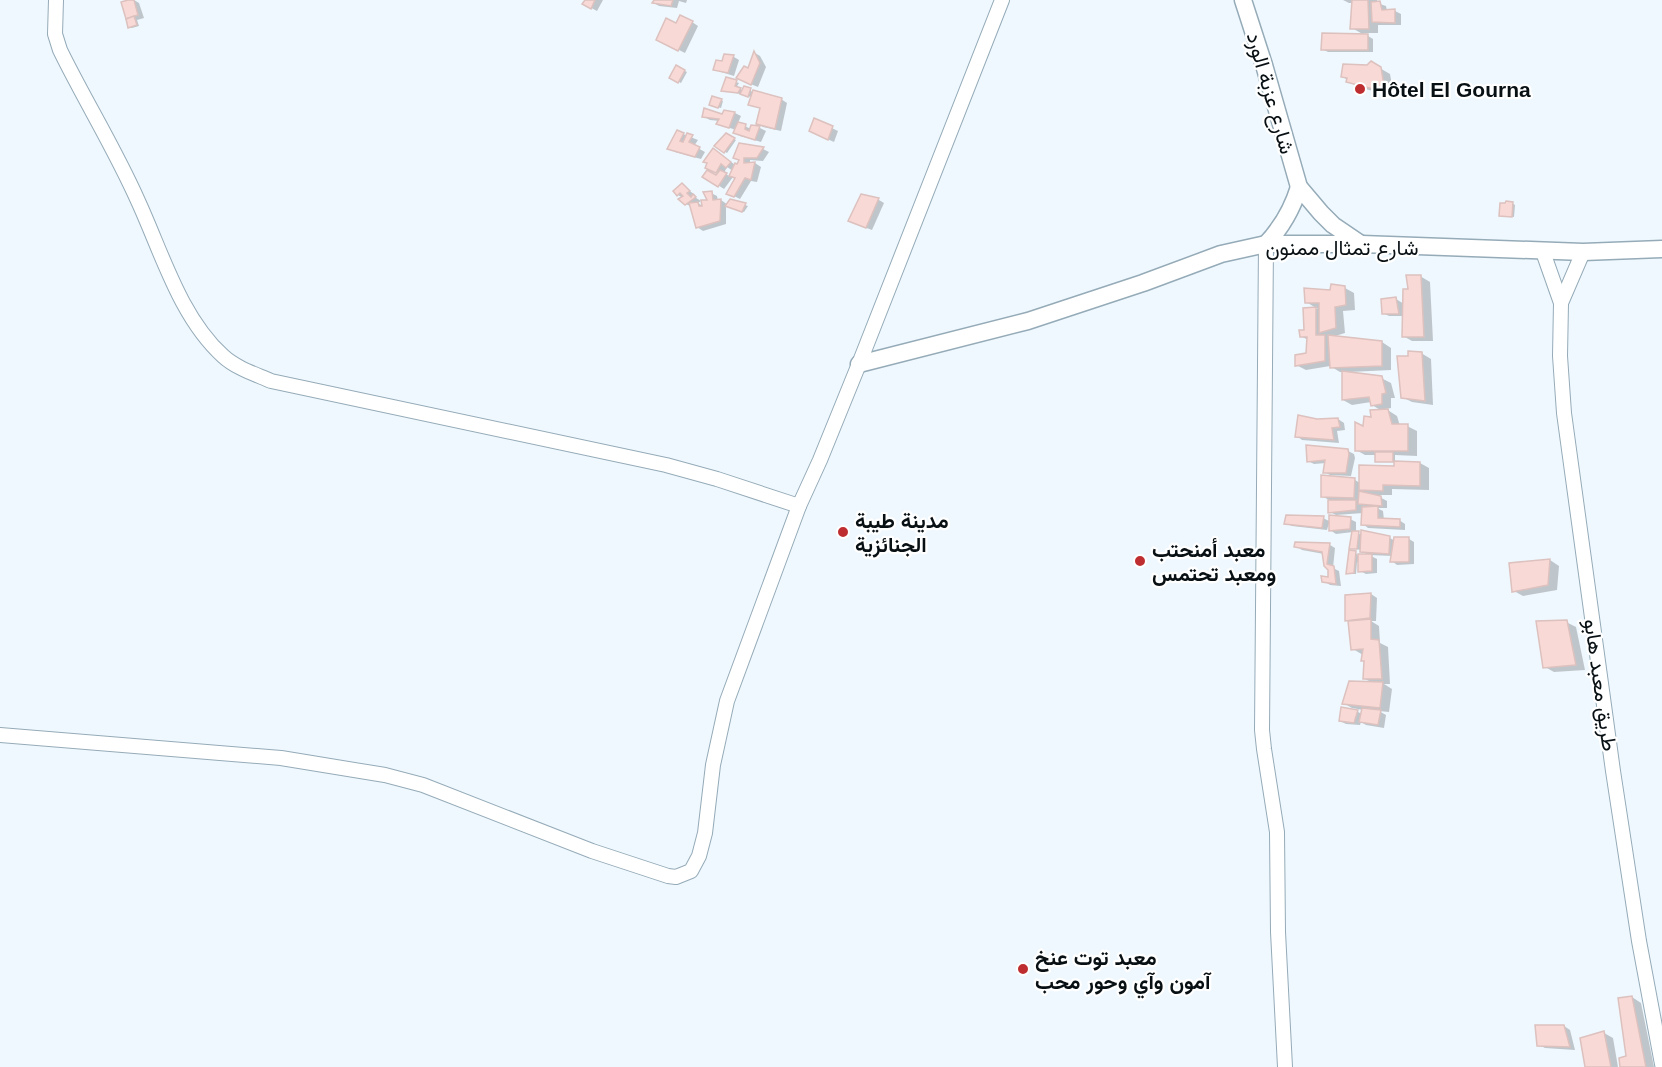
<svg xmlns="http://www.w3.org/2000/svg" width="1662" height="1067" font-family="Helvetica,Vazirmatn,sans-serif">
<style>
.shadow{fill:#0003;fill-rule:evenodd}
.building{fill:#f8d9d6;stroke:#dcc1be;stroke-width:1.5}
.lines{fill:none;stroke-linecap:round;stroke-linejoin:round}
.minor-casing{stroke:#95abb8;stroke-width:16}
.tertiary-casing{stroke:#95abb8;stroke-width:19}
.minor{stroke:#fff;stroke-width:14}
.tertiary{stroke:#fff;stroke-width:16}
.poi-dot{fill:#be2e31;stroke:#fff;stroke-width:2}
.labels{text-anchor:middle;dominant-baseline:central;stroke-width:4.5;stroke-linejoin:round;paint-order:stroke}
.poi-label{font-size:21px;font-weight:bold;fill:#081014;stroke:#fff;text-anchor:start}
.street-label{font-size:21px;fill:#081014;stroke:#fff}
</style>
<rect width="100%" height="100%" fill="#eff8fe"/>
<g class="shadow">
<polygon points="134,0 139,3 144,18 137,20 139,26 132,28 129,27"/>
<polygon points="587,0 603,0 597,11 584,4"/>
<polygon points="656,0 687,0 686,3 679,1 677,8 659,6 654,3"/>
<polygon points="1343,0 1377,0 1377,3 1386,6 1387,11 1395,11 1401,14 1401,25 1378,25 1378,33 1363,33 1373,39 1373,52 1328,52 1322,49 1366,36 1352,28 1354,3 1349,3"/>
<polygon points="692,22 698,26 685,53 663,42 677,25"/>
<polygon points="755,53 760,56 766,67 758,87 743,81"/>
<polygon points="725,56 734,57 739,60 734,76 721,72 715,69 723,63"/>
<polygon points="1371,63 1390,74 1394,96 1357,87 1342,76 1367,67"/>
<polygon points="677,67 687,72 681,83 671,78"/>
<polygon points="736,82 739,83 736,88 742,90 750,89 752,92 781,99 787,103 781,131 763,127 758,123 762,109 749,104 752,98 741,92 740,94 723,90"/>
<polygon points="721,100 723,101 721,108 713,106"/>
<polygon points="725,111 735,113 741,116 738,123 751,129 752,127 760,128 766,131 761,142 740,136 735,133 736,130 718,124 720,121 710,120 704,117 723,116"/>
<polygon points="815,120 838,131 834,142 816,134"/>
<polygon points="678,132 698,140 694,146 705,152 701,159 675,152 669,148"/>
<polygon points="726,135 736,140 727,153 716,146"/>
<path d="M740 145 763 149 769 152 763 161 750 160V164L755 163 761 167 757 182 751 181 740 199 728 193 736 179 733 177 724 189 704 176 716 177 719 173 707 167 719 153 738 167 740 161 735 158ZM727 167 733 171 731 177 724 173Z"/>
<polygon points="682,185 695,195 693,196 701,201 698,203 704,207 709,201 711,193 717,196 718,201 721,200 728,205 730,201 748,206 744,212 726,205 726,224 703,231 697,227 692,207 686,204 681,199 683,198 678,195"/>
<polygon points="862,196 879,200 884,203 872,230 856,224"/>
<polygon points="1512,203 1515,205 1514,217 1500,215"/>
<polygon points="1420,276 1430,282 1433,341 1412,341 1403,336 1404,316 1389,316 1383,313 1396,299 1404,304 1410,290"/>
<polygon points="1345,288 1354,293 1355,310 1343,311 1345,333 1332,337 1382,342 1391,348 1391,370 1349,372 1381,378 1391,383 1395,398 1391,398 1391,408 1386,409 1397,416 1400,426 1407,426 1417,431 1417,456 1395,455 1395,462 1379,462 1377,461 1377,455 1365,455 1356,450 1364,428 1382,411 1372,405 1371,402 1352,405 1343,400 1344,372 1340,372 1330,366 1306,370 1296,365 1307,355 1308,340 1301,336 1305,331 1305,309 1318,309 1306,302"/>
<polygon points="1421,353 1431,359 1433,405 1412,402 1402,397"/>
<polygon points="1338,419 1344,423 1345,430 1337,431 1339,443 1302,440 1297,436 1317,421"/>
<polygon points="1348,451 1354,454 1355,458 1351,476 1330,475 1324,472 1326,463 1314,464 1308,461"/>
<polygon points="1420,463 1429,468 1429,490 1392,489 1392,495 1376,495 1387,501 1387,508 1377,508 1383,511 1384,520 1399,520 1405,524 1405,530 1368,528 1363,524 1363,513 1336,515 1330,512 1329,500 1322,496 1355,480 1360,483 1395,467"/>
<polygon points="1323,518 1331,522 1350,519 1356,522 1356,533 1362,535 1362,531 1390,538 1395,541 1409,539 1414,542 1414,564 1397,565 1392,561 1393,556 1369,555 1377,559 1377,573 1366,574 1360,571 1360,562 1357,562 1356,574 1350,574 1348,573 1356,553 1358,556 1369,556 1361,550 1350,548 1353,532 1336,534 1330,530 1331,523 1329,523 1327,530 1292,526 1286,523"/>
<polygon points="1330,545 1335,548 1333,568 1339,571 1341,586 1330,585 1324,581 1330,579 1330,569 1325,565 1324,554 1302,550 1296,546"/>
<polygon points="1550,560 1559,566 1557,590 1523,596 1514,591"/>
<polygon points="1371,594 1377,598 1376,621 1371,621 1379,626 1380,643 1388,647 1390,684 1384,684 1392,689 1389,712 1379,711 1386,715 1384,728 1366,725 1361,722 1360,725 1346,724 1340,721 1356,711 1362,714 1363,710 1352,708 1343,703 1373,683 1365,679 1366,662 1363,655 1353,649 1350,622 1347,620"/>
<polygon points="1566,622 1576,627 1585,670 1554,672 1545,667"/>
<polygon points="1632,997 1641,1003 1654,1067 1622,1067 1628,1057"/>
<polygon points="1564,1026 1570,1030 1575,1050 1545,1048 1539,1045"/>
<polygon points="1604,1033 1613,1038 1618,1067 1587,1067"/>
</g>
<g class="building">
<polygon points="128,0 134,0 138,15 126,19 121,2"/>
<polygon points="585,0 595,0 591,9 582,4"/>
<polygon points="654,0 673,0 671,6 652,3"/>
<polygon points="1352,0 1368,0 1369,29 1350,29"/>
<polygon points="1380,1 1382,10 1395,9 1395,23 1372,22 1371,2"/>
<polygon points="680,15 693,21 678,51 656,40 666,18 676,23"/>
<polygon points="134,16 137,25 128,28 126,19"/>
<polygon points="1322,33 1368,34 1368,50 1321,50"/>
<polygon points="754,51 760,63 751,85 736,78 744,66 748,68"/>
<polygon points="724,54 734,55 728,73 713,70 716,60 722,61"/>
<polygon points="1371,61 1381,67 1385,92 1346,82 1347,78 1341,77 1343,64 1367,65"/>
<polygon points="676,65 685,70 678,83 669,78"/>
<polygon points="726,77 737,80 735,86 741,88 738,93 721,91"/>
<polygon points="744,86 751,88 748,97 740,94"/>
<polygon points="753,90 782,98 775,129 756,124 760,108 748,105"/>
<polygon points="712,96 722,99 718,108 709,105"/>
<polygon points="704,108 722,114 724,110 735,112 729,128 716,124 719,119 702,117"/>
<polygon points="814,118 833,126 828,140 809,131"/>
<polygon points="738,122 746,124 745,129 749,131 751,125 760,126 755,140 733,133"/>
<polygon points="677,130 684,133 680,141 683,142 687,133 693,135 689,142 700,147 695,157 667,149"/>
<polygon points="726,133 735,138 724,153 714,146"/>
<polygon points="739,143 764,147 757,158 744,158 744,163 755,162 751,180 745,178 734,197 726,194 735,178 729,176 735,163 737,164 739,160 733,158"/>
<polygon points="713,148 731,162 726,168 721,164 716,173 705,168 707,163 703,162"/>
<polygon points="707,170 716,175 720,170 727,173 718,187 702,177"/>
<polygon points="682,183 690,191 687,193 691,197 693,194 696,197 685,205 678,199 683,196 680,193 677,196 673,191"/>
<polygon points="712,191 713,200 721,199 720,221 696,228 689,203 698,202 699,206 702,206 701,200 707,200 703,192"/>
<polygon points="861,194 879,198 866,228 848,221"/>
<polygon points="730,199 746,203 742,212 725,206"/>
<polygon points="1506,201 1513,202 1512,217 1499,216 1500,203 1505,203"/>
<polygon points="1406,275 1421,275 1424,337 1402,337 1403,289 1408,289"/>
<polygon points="1331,284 1345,286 1346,305 1335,307 1336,328 1319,333 1319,303 1305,303 1304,288 1330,290"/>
<polygon points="1396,297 1399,314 1382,314 1381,299"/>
<polygon points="1316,307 1316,335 1325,335 1325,361 1295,366 1295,355 1306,353 1307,337 1300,337 1299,330 1304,330 1303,308"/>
<polygon points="1328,335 1382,341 1382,366 1330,368"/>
<polygon points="1408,351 1422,352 1425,401 1401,398 1397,356 1408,356"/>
<polygon points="1342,371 1382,376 1386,393 1382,394 1382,404 1371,406 1369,397 1342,400"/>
<polygon points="1388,409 1392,424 1408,424 1408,451 1355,451 1355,422 1363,426 1364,416 1371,417 1370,410"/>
<polygon points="1298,415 1317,419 1338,418 1340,427 1332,428 1334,440 1295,437"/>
<polygon points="1306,445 1348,449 1349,454 1346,473 1323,473 1325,460 1307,462"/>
<rect x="1375" y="452" width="18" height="10"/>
<polygon points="1394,461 1420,462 1420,486 1383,485 1383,491 1359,490 1359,465 1394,466"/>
<polygon points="1321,475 1355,478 1354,498 1321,497"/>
<polygon points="1359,491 1381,496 1382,506 1358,504"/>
<polygon points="1328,500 1356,500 1356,510 1328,513"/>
<polygon points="1378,506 1378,518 1400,519 1400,527 1361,525 1362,507"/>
<polygon points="1286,515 1324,516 1322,528 1284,524"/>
<polygon points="1329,515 1351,517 1350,529 1329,531"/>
<polygon points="1361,530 1390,536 1389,554 1360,552"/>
<polygon points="1352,531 1359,531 1357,549 1349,549"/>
<polygon points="1394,537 1409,537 1409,562 1390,562"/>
<polygon points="1295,542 1330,543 1327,564 1334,566 1336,584 1322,582 1321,576 1328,577 1328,570 1324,566 1322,552 1294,547"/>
<polygon points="1349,550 1356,551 1354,573 1346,574"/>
<polygon points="1358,554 1372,554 1372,571 1358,572"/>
<polygon points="1550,559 1548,585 1512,592 1509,563"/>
<polygon points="1371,593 1370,618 1345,621 1345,595"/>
<polygon points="1371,619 1371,639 1379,640 1382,679 1363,679 1364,661 1361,661 1363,649 1351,650 1348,621"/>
<polygon points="1567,620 1576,665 1543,668 1536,621"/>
<polygon points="1349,681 1383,682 1380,708 1342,704"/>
<polygon points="1341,707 1358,710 1354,723 1339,721"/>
<polygon points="1362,708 1381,710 1378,725 1359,722"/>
<polygon points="1632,996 1646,1067 1620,1067 1619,1058 1626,1056 1618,998"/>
<polygon points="1535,1025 1564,1025 1570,1047 1537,1046"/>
<polygon points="1604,1031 1611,1067 1585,1067 1580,1038"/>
</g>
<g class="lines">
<g class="minor-casing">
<g id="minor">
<path d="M56 0 55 34 60 50C85 101 115 149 138 201 162 253 180 317 223 356 236 368 255 374 271 381L666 465 717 479 799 506"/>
<polyline points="1266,244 1262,730 1264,749 1277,832 1278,932 1285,1067"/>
<polyline points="1543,252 1561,303"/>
<polyline points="1583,252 1561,303 1560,356 1564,413 1613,771 1639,941 1662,1064"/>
<polyline points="0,735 281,758 385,775 423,785 592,851 668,876 676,877 691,871 699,856 705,833 713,765 727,701 799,506 820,460 859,364 1002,0"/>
</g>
</g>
<g class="tertiary-casing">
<g id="tertiary">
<polyline points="1243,0 1264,65 1299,187 1321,213 1333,225 1361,244"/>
<path d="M1266 244C1282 227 1292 210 1299 187"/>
<polyline points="859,364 1028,321 1143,283 1221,254 1266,244 1362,244 1583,252 1662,249"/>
</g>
</g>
<use href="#minor" class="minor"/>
<use href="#tertiary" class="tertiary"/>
</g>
<g class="poi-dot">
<circle cx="1360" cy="89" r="6"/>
<circle cx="843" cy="532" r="6"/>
<circle cx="1140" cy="561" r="6"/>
<circle cx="1023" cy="969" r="6"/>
</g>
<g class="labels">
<g class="poi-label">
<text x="1372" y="89">Hôtel El Gourna</text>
<text x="855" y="520">مدينة طيبة<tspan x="855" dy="24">الجنائزية</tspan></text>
<text x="1152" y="549">معبد أمنحتب<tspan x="1152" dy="24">ومعبد تحتمس</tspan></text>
<text x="1035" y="957">معبد توت عنخ<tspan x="1035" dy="24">آمون وآي وحور محب</tspan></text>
</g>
<g class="street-label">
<text transform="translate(1271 93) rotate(74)">شارع عزبة الورد</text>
<text x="1342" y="247">شارع تمثال ممنون</text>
<text transform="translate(1601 685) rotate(82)">طريق معبد هابو</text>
</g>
</g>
</svg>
